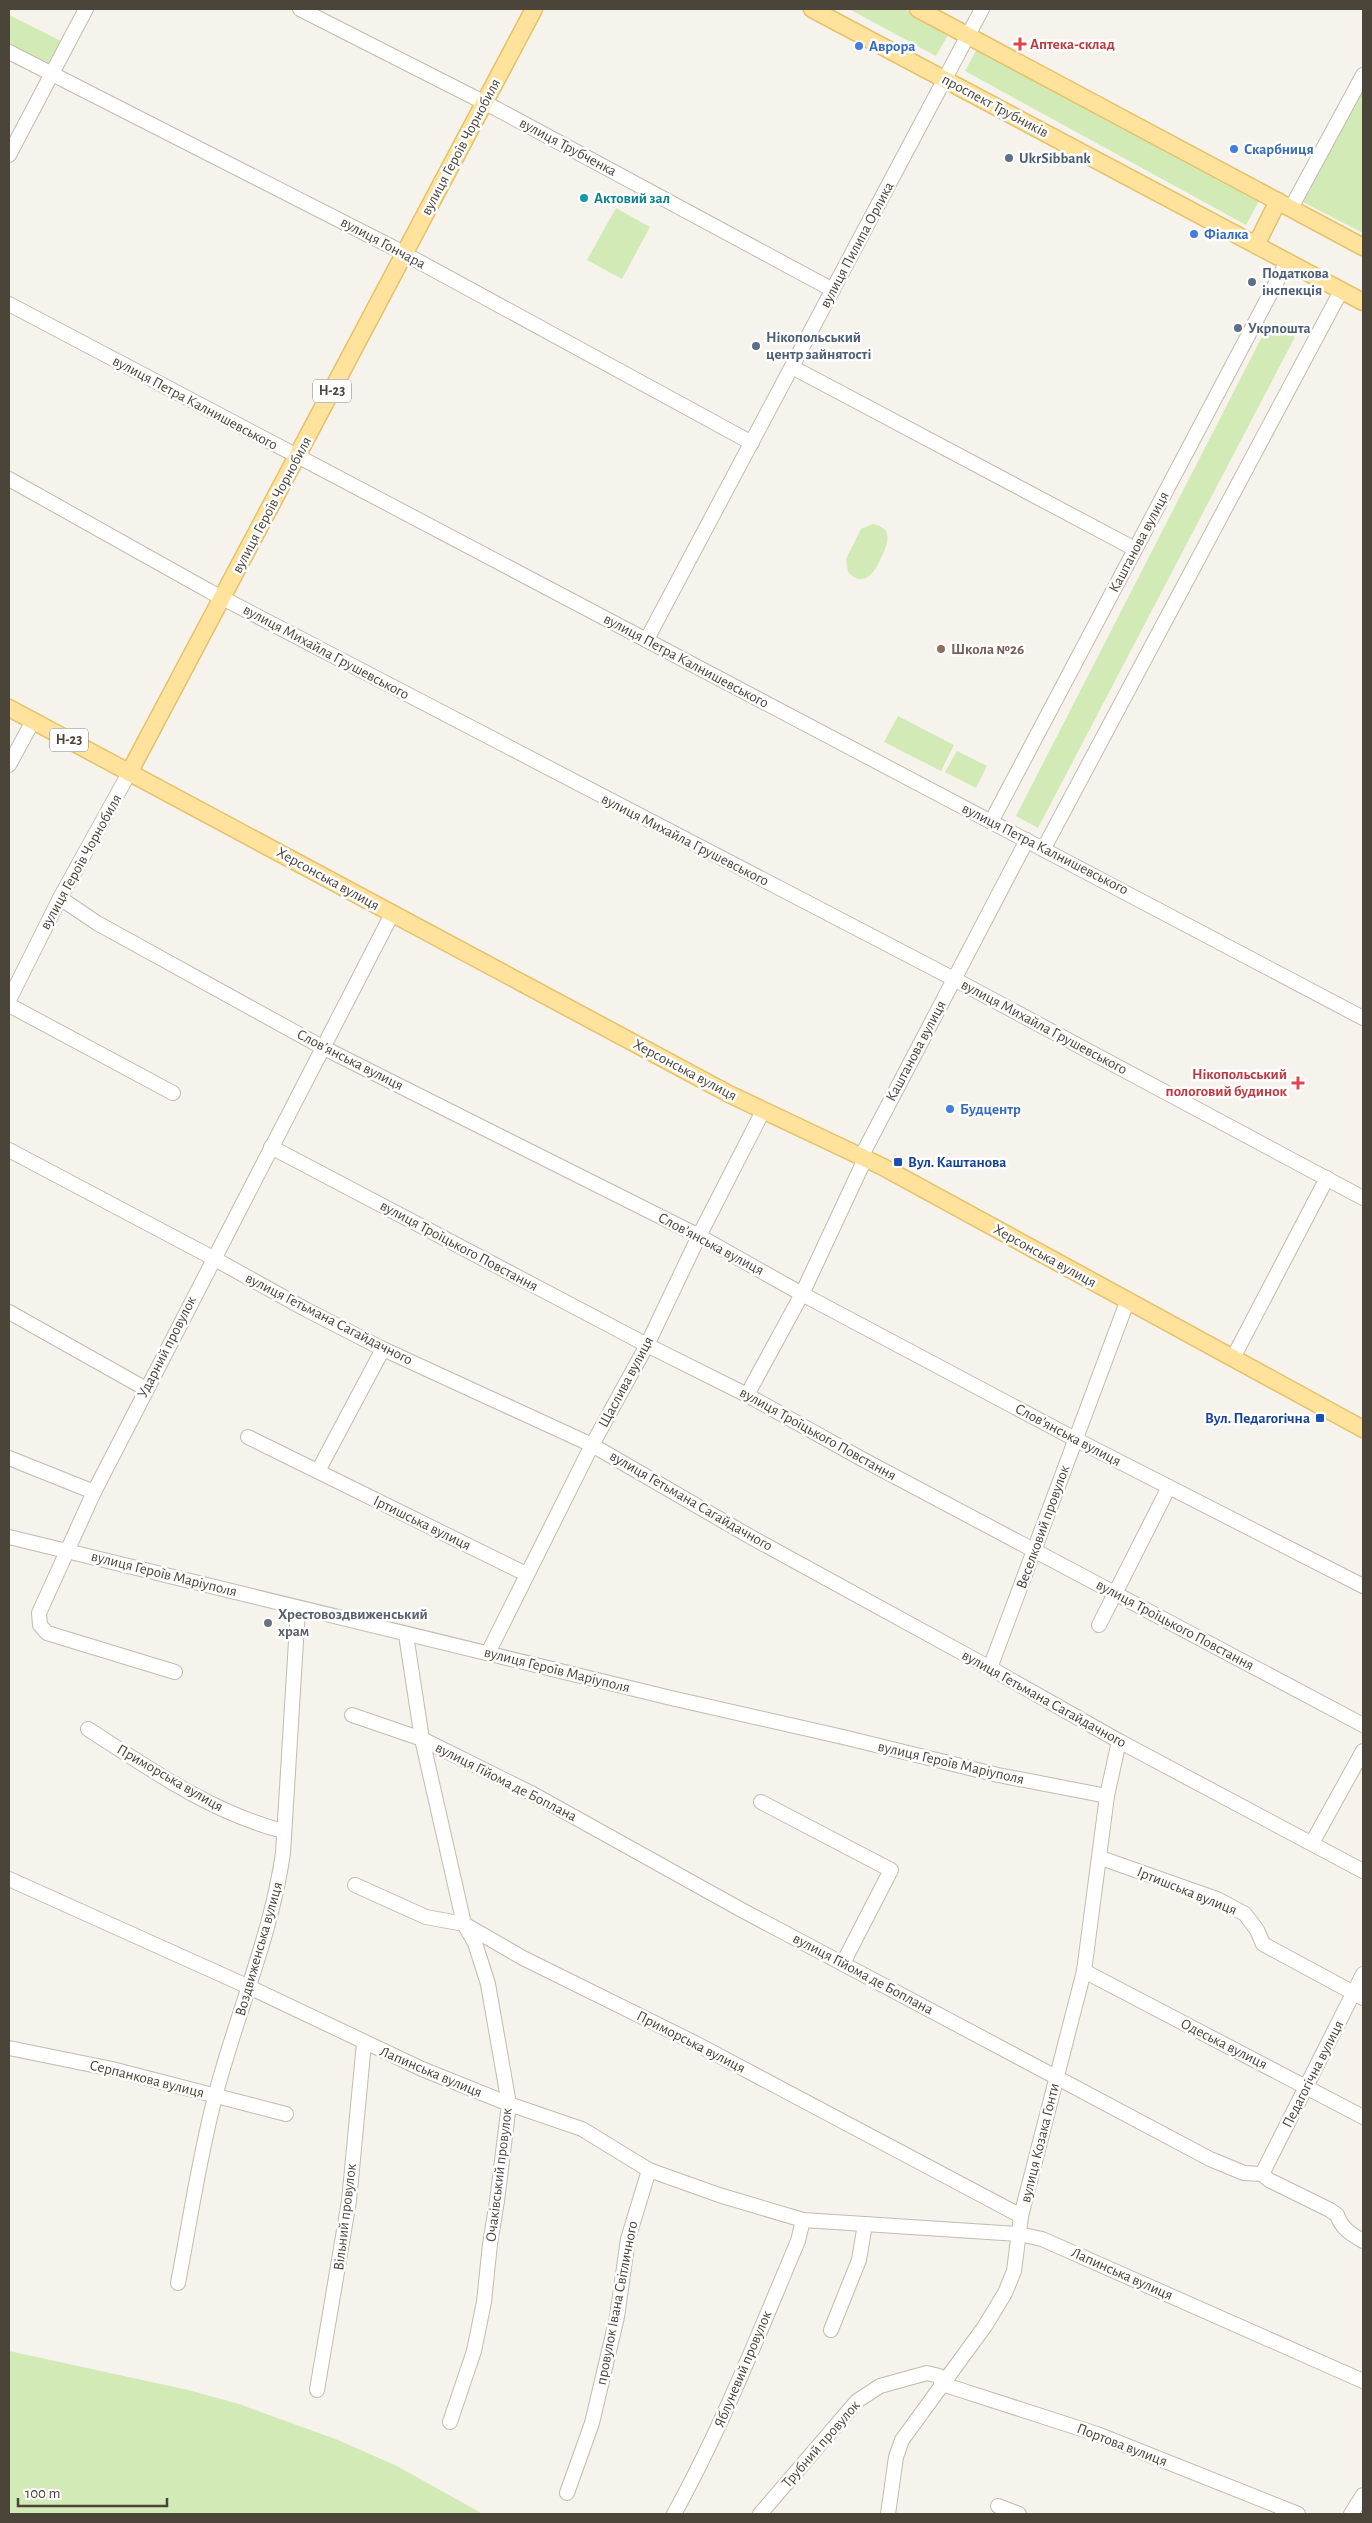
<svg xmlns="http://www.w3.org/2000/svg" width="1372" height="2523" font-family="'Alegreya Sans',sans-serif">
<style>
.green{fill:#d2eab5}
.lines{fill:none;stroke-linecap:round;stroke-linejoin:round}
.minor-casing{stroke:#c2bbae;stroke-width:16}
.major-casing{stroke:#e6c16a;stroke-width:19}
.minor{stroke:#fff;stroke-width:14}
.major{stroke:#ffe39c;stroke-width:16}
.health-dot{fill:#e0444e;stroke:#fff;stroke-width:2}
.shop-dot{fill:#3f7fe0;stroke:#fff;stroke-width:2}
.service-dot{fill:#5c6f8a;stroke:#fff;stroke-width:2}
.culture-dot{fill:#0f9aa8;stroke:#fff;stroke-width:2}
.education-dot{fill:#8d6e63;stroke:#fff;stroke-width:2}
.transit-dot{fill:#1a4fb4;stroke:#fff;stroke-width:2}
.worship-dot{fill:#6b7280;stroke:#fff;stroke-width:2}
.labels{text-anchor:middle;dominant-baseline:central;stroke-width:5;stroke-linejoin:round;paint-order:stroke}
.shield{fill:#fff;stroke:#817c74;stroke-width:1}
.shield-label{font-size:14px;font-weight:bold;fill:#4b4439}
.health-label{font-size:15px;font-weight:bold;fill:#be3a42;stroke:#fff;text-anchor:start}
.shop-label{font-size:15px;font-weight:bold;fill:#366cbe;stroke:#fff;text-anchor:start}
.street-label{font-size:15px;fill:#4b4439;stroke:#fff}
.service-label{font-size:15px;font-weight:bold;fill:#4e5e75;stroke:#fff;text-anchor:start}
.culture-label{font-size:15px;font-weight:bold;fill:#0d838f;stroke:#fff;text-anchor:start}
.education-label{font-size:15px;font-weight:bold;fill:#785e54;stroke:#fff;text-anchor:start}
.transit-label{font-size:15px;font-weight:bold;fill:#164399;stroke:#fff;text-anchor:start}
.worship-label{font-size:15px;font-weight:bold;fill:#5b616d;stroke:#fff;text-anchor:start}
</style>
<rect width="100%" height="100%" fill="#f6f3ec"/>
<g class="green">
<polygon points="849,9 904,9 949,33 936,56"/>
<polygon points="9,15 61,41 48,66 9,45"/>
<polygon points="978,47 1259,201 1246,225 965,71"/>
<polygon points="1363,87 1363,233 1303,202"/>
<polygon points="616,208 650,227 622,279 587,260"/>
<polygon points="1269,323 1295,337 1038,828 1016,816"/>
<path d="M873 524C894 528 888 544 881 558 875 572 864 589 848 572L846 559 861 529Z"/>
<polygon points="898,716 954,745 941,771 884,742"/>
<polygon points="957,751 987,766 976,788 945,772"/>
<polygon points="9,2351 188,2390 239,2404 338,2440 397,2466 483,2514 9,2514"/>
</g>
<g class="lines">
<g class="minor-casing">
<g id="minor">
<polyline points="300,9 497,109 833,290"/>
<polyline points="9,52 394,248 752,443"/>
<polyline points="9,155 86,9"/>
<polyline points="1291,208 1363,75"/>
<polyline points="9,304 1363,1018"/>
<polyline points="792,367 1135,549"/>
<polyline points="9,479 209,591 954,979 1363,1198"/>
<polyline points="647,639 982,9"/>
<polyline points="9,765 33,721"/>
<polyline points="991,822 1287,262"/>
<polyline points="1044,848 1341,291"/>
<polyline points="60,898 97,923 322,1047 699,1236 802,1294 1075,1439 1363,1586"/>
<polyline points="9,1000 60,898 129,773"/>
<polyline points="9,1005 173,1093"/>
<polyline points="271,1147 647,1345 747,1395 862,1459 1363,1725"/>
<polyline points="9,1150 213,1258 305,1309 383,1349 592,1445 749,1536 990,1668 1119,1741 1363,1871"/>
<polyline points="861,1157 1027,840"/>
<polyline points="9,1312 146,1389"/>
<polyline points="1233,1358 1327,1178"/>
<polyline points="747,1395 802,1294 865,1159"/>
<polyline points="248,1437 526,1574"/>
<polyline points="9,1458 94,1492"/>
<polyline points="318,1471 383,1349"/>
<polyline points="9,1537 671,1698 843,1737 998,1775 1107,1796"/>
<polyline points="1099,1625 1169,1487"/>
<polyline points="406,1635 422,1739 464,1924 475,1943 488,1984 509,2104 497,2201 490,2244 484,2302 474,2351 450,2422"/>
<polyline points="488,1653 592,1445 647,1345 699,1236 763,1111"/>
<polyline points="990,1668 1127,1302"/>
<polyline points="175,1672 47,1633 40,1625 39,1613 94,1492 392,914"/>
<path d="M352 1715 422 1739 533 1794 738 1908 1210 2159 1244 2173 1262 2174 1269 2180 1330 2210 1337 2215C1342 2229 1351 2234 1363 2241"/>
<path d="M88 1729C150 1769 210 1812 283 1831"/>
<polyline points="761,1802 891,1870 843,1963"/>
<polyline points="1312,1843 1363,1751"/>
<polyline points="1101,1858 1217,1899 1245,1914 1257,1930 1263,1944 1363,1998"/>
<polyline points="9,1879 249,1987 422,2069 509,2104 582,2129 649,2170 719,2195 803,2220 1019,2234 1042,2239 1363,2381"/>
<polyline points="355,1885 426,1917 464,1924 523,1958 695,2043 1021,2216"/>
<polyline points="1084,1971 1363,2117"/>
<polyline points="9,2048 112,2069 286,2114"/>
<polyline points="1262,2174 1363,1974"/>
<path d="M178 2283C190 2221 199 2158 215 2097 236 2015 271 1937 283 1853L298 1609"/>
<polyline points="831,2330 859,2260 865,2224"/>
<polyline points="317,2390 349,2201 364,2043"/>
<polyline points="567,2493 592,2423 617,2317 628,2239 649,2170"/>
<polyline points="998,2506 1019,2514"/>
<path d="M674 2514C722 2427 759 2333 798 2241L803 2220"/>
<polyline points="760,2514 857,2401 880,2386 927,2373 939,2376 942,2384 1097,2434 1298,2514"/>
<polyline points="888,2514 896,2457 902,2440 985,2326 1005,2293 1014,2271 1021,2216 1084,1971 1107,1796 1119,1741"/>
<polyline points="1351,2514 1363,2495"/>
</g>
</g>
<g class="major-casing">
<g id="major">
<polyline points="812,9 1363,302"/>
<polyline points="918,9 1363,247"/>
<polyline points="1256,245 1278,201"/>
<polyline points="9,708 729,1094 883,1167 1363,1429"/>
<polyline points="129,773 534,9"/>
</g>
</g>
<use href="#minor" class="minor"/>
<use href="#major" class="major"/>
</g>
<g class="health-dot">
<path d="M1017.5 36.5h5v5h5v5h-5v5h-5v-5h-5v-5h5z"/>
<path d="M1295.5 1075.5h5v5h5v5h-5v5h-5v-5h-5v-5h5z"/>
</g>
<g class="shop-dot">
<circle cx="859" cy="46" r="5"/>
<circle cx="1234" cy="149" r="5"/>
<circle cx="1194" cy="234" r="5"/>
<circle cx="950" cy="1109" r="5"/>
</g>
<g class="service-dot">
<circle cx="1009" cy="158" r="5"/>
<circle cx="1252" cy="282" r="5"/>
<circle cx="1238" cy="328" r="5"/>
<circle cx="756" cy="346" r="5"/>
</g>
<circle class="culture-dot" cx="584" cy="198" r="5"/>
<circle class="education-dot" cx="941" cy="649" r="5"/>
<g class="transit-dot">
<rect x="893" y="1157" width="10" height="10" rx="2.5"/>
<rect x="1315" y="1413" width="10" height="10" rx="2.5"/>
</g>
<circle class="worship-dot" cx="268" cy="1623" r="5"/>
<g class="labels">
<g class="shield">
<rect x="313" y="379.5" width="38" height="23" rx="4"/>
<rect x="50" y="728.5" width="38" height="23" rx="4"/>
</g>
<g class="shield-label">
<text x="332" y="391">Н-23</text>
<text x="69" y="740">Н-23</text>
</g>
<g class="health-label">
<text x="1030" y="44">Аптека-склад</text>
<text x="1287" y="1074" text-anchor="end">Нікопольський<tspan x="1287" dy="17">пологовий будинок</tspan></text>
</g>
<g class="shop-label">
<text x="869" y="46">Аврора</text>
<text x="1244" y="149">Скарбниця</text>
<text x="1204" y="234">Фіалка</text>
<text x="960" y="1109">Будцентр</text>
</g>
<g class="street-label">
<text transform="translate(995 106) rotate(28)">проспект Трубників</text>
<text transform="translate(461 147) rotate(-62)">вулиця Героїв Чорнобиля</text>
<text transform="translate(568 147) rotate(28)">вулиця Трубченка</text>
<text transform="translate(383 243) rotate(28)">вулиця Гончара</text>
<text transform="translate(857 245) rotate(-62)">вулиця Пилипа Орлика</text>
<text transform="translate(195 403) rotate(28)">вулиця Петра Калнишевського</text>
<text transform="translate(272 505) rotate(-62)">вулиця Героїв Чорнобиля</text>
<text transform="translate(1139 542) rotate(-62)">Каштанова вулиця</text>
<text transform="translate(326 652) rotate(28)">вулиця Михайла Грушевського</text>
<text transform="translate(686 661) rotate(28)">вулиця Петра Калнишевського</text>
<text transform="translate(685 840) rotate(27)">вулиця Михайла Грушевського</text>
<text transform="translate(1045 849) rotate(27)">вулиця Петра Калнишевського</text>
<text transform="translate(81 862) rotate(-61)">вулиця Героїв Чорнобиля</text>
<text transform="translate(328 879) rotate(29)">Херсонська вулиця</text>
<text transform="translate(1044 1027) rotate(28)">вулиця Михайла Грушевського</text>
<text transform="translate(916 1051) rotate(-62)">Каштанова вулиця</text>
<text transform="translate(350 1060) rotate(27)">Словʼянська вулиця</text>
<text transform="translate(685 1070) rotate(28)">Херсонська вулиця</text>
<text transform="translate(711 1244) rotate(28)">Словʼянська вулиця</text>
<text transform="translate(459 1246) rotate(28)">вулиця Троїцького Повстання</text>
<text transform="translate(1045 1256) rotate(29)">Херсонська вулиця</text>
<text transform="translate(329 1319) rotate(27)">вулиця Гетьмана Сагайдачного</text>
<text transform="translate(167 1347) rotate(-63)">Ударний провулок</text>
<text transform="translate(626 1382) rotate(-62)">Щаслива вулиця</text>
<text transform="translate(818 1434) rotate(29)">вулиця Троїцького Повстання</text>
<text transform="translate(1068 1435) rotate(28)">Словʼянська вулиця</text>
<text transform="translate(691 1501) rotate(30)">вулиця Гетьмана Сагайдачного</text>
<text transform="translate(422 1523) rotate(26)">Іртишська вулиця</text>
<text transform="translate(1043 1527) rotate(-70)">Веселковий провулок</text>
<text transform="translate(164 1574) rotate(14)">вулиця Героїв Маріуполя</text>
<text transform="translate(1175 1625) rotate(28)">вулиця Троїцького Повстання</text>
<text transform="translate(557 1670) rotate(14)">вулиця Героїв Маріуполя</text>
<text transform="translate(1044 1699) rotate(29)">вулиця Гетьмана Сагайдачного</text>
<text transform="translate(951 1763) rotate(13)">вулиця Героїв Маріуполя</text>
<text transform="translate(170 1778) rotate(30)">Приморська вулиця</text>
<text transform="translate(506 1782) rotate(27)">вулиця Гійома де Боплана</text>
<text transform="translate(1187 1891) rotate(22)">Іртишська вулиця</text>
<text transform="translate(259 1949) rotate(-74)">Воздвиженська вулиця</text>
<text transform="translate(863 1974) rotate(28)">вулиця Гійома де Боплана</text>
<text transform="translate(691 2042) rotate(27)">Приморська вулиця</text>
<text transform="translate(1224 2044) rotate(27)">Одеська вулиця</text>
<text transform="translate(431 2072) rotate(23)">Лапинська вулиця</text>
<text transform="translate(1313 2074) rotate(-63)">Педагогічна вулиця</text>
<text transform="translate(147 2079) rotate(14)">Серпанкова вулиця</text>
<text transform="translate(1040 2143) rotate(-76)">вулиця Козака Гонти</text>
<text transform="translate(499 2175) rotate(-83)">Очаківський провулок</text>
<text transform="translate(345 2217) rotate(-83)">Вільний провулок</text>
<text transform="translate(1122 2274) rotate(24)">Лапинська вулиця</text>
<text transform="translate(617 2303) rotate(-79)">провулок Івана Світличного</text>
<text transform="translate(743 2369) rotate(-67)">Яблуневий провулок</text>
<text transform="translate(821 2444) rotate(-49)">Трубний провулок</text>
<text transform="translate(1122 2445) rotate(21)">Портова вулиця</text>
</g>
<g class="service-label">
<text x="1019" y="158">UkrSibbank</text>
<text x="1262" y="273">Податкова<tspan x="1262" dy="17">інспекція</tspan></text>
<text x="1248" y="328">Укрпошта</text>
<text x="766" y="337">Нікопольський<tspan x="766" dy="17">центр зайнятості</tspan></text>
</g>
<g class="culture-label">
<text x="594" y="198">Актовий зал</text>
</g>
<g class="education-label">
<text x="951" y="649">Школа №26</text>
</g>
<g class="transit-label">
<text x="908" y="1162">Вул. Каштанова</text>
<text x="1310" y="1418" text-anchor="end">Вул. Педагогічна</text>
</g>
<g class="worship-label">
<text x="278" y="1614">Хрестовоздвиженський<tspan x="278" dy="17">храм</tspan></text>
</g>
</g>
<rect width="1372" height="2523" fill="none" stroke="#4b4439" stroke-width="20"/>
<path d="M18 2498v8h149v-8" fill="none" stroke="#4b4439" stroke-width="2.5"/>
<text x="25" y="2498" font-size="15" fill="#4b4439" stroke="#ffffff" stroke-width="4" paint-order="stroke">100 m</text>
</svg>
